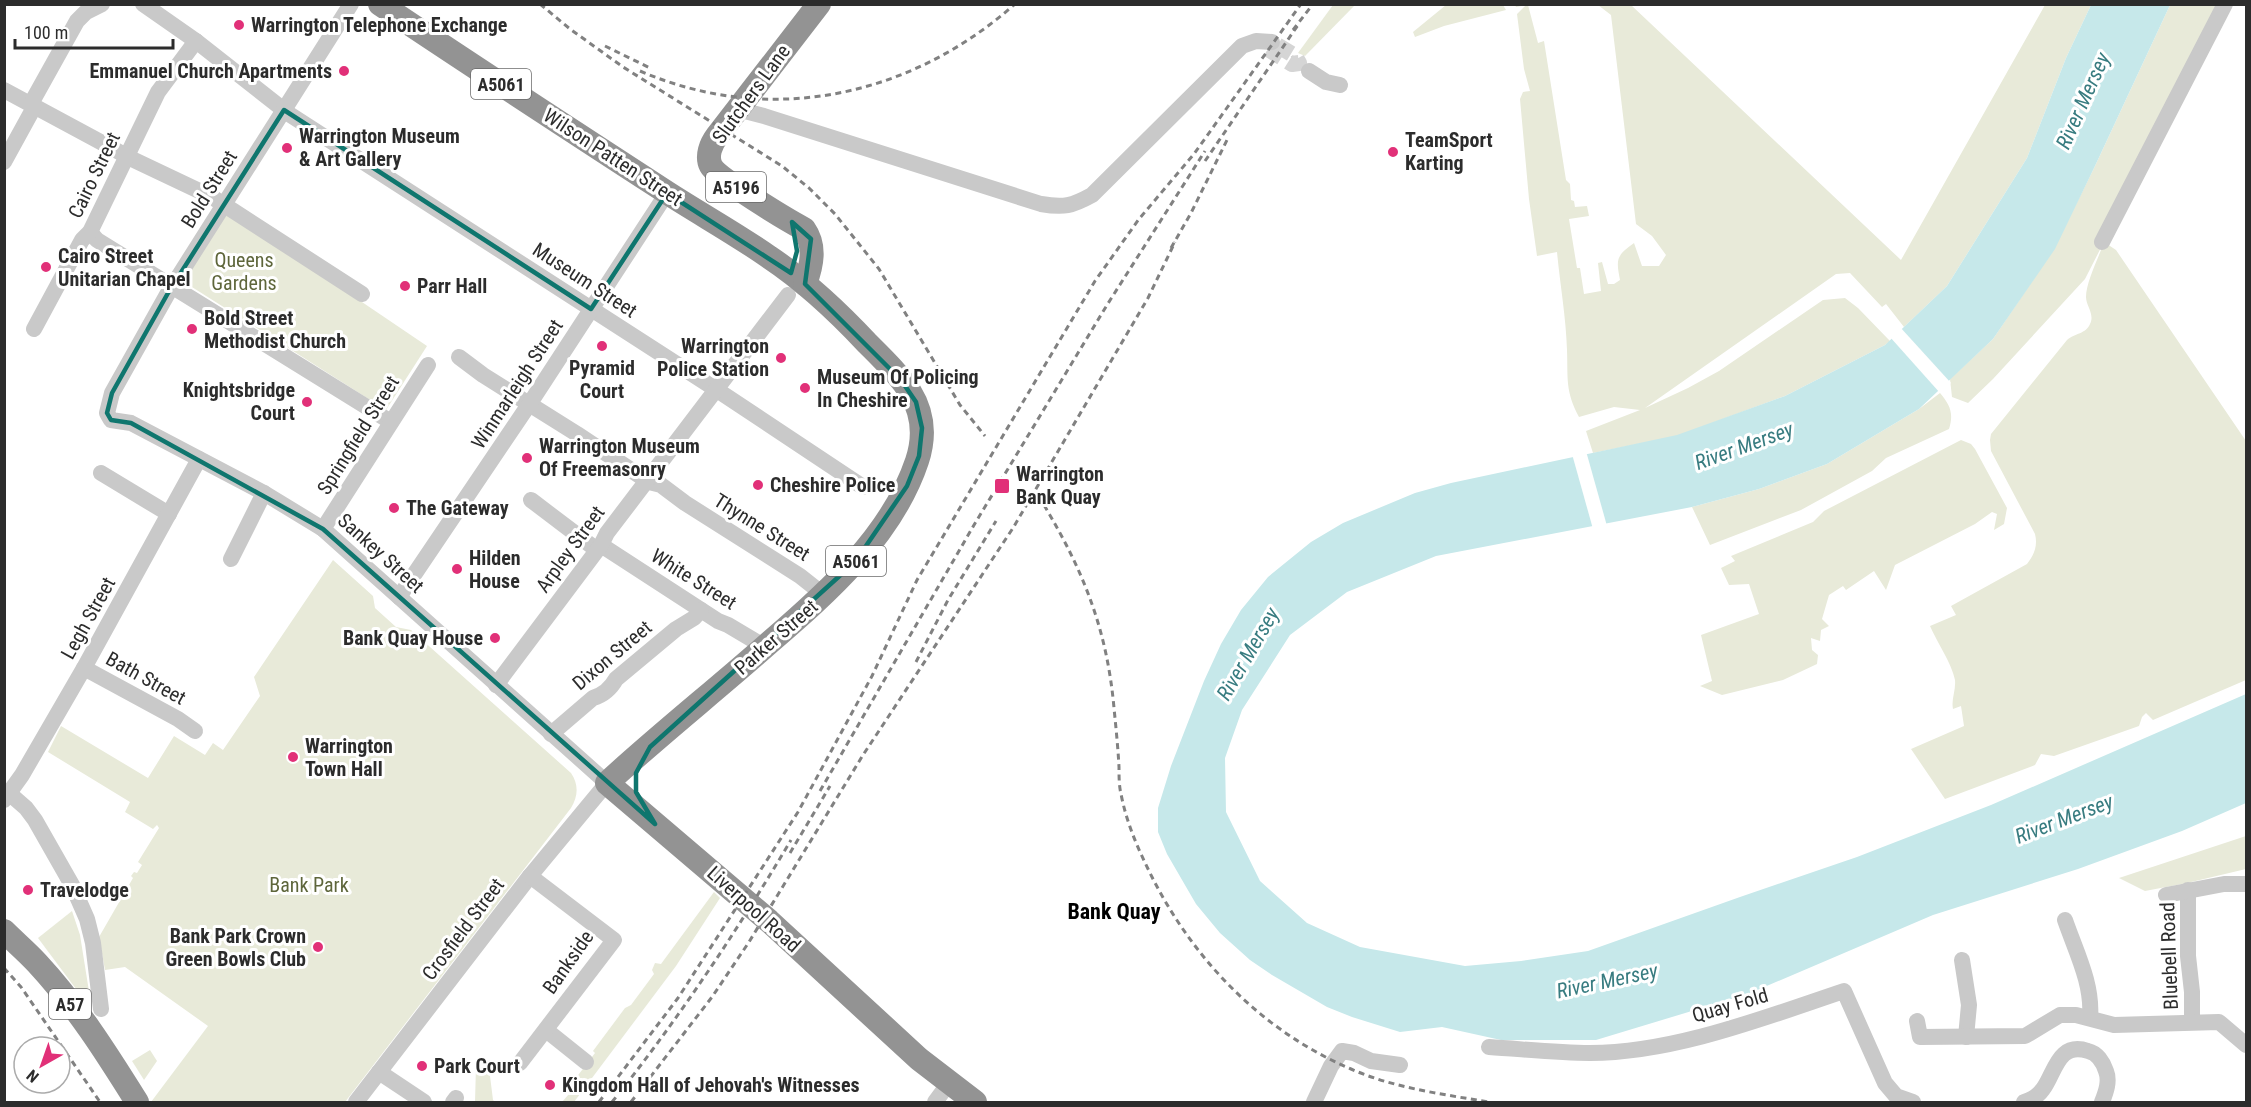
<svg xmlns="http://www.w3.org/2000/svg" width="2251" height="1107" font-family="'Roboto Condensed',sans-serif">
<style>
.green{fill:#e8ead9}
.water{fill:#c6e8ea}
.pier{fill:#fff}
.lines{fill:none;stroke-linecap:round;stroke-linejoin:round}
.minor-tunnel{stroke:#d5d5d5;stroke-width:16;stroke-dasharray:16 8;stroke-linecap:butt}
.minor{stroke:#c9c9c9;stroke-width:16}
.highway{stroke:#939393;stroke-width:24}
.rail{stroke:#818181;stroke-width:3;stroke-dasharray:6 4.5;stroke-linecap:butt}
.marked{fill:none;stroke:#0f766e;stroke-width:4.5;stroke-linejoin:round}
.poi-dot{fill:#e13078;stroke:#fff;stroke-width:2}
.labels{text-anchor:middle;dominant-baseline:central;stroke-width:6;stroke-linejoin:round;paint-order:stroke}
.shield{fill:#fff;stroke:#6b6b6b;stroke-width:1.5}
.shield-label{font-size:18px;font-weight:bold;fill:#2c2c2c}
.poi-label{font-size:20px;font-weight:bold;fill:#2c2c2c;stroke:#fff;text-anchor:start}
.street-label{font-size:20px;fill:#2c2c2c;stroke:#fff}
.park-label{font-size:20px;fill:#5e663b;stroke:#fff}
.water-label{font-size:21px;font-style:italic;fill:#387c80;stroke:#fff}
.quarter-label{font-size:22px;font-weight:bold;fill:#000;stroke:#fff}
</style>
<rect width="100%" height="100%" fill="#fff"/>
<g class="green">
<polygon points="1333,5 1355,5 1305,56 1298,53"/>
<polygon points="1446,5 1503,5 1506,10 1444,26 1415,37 1413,32"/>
<path d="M1515 5H1528L1538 43 1544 41 1566 180 1570 184 1571 200 1574 201 1575 207 1587 206 1589 216 1569 219 1577 268H1580L1584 294 1601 291 1598 263 1602 262 1608 284H1614L1620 280C1616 259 1616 256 1634 243L1642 266H1659L1666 255 1652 236 1636 224 1611 15 1598 5H1631L1901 260 2045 5H2091L2066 58 2027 158 1947 286 1904 327 1886 304 1882 307 1850 273 1836 274 1645 408 1688 388 1719 371 1823 300 1845 298 1858 308 1890 341 1885 345 1785 396 1677 436 1593 453 1586 431 1640 410 1614 407 1579 417C1565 391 1568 378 1567 350 1566 317 1560 284 1557 252L1537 256 1529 199 1520 99 1523 92 1530 91 1524 69 1517 14 1526 5 1516 7Z"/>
<polygon points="2170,5 2225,5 2085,279 1993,379 1968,403 1952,397 1950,379 1993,339 2054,249 2095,166"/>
<polygon points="226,210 427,346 386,410 184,282"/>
<path d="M2104 242 2116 250 2246 441V680L2153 720 2146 713 2142 717 2139 726 2054 756 2041 754 2035 765 1945 799 1911 749 1964 726 1961 706 1953 709C1951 699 1956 691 1955 680 1952 664 1937 642 1930 626L1956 615 1951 606 2027 564C2034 555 2038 546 2035 534L1991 451 1990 440 1991 434 2067 340C2075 333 2086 334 2090 324 2095 314 2086 306 2086 297 2086 282 2099 257 2104 242Z"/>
<path d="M1940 393C1950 405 1954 413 1949 429L1886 458 1872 471 1801 510 1710 545 1692 507 1759 489 1827 464 1919 409Z"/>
<polygon points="1961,440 1971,444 1975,449 2007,508 2004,524 1994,530 1997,514 1992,512 1975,524 1895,565 1886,590 1874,571 1846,590 1843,586 1829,595 1822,619 1829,626 1821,630 1820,641 1811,638 1812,650 1818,655 1817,664 1783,680 1722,695 1700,686 1712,681 1701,635 1759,614 1749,584 1729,585 1721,568 1735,561 1731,556 1813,522 1824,511"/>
<path d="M333 560 373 596 375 608 396 627 411 630 571 773C579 785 578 796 571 808L345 1102H151L208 1026 125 967 105 970 99 937 133 878 131 876 134 872 137 873 142 865 138 862 159 828 157 825 153 829 125 812 130 802 48 752 61 726 148 778 174 736 205 755 213 743 223 750 260 696 254 677Z"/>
<polygon points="2246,836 2246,869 2187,883 2145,891 2119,878"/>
<polygon points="714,892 720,898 676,966 574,1102 562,1102 569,1094 566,1091 595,1053 593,1051 625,1008 631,1005 654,974 652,970 655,963 661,964"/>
<polygon points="72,911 80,935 91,1004 88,1005 38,938"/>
<polygon points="150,1050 157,1061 144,1080 132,1061"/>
<polygon points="488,1060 493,1100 495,1102 475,1102 476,1066"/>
</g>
<polygon class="water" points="2091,5 2170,5 2095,166 2055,249 1993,339 1919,409 1827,464 1759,489 1692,507 1436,556 1347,592 1290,635 1242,710 1225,758 1226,812 1260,881 1307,923 1360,947 1465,966 1521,961 1588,951 1740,897 1857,857 1991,805 2246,694 2246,803 2182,831 2078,869 1933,915 1748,994 1596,1040 1501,1040 1442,1027 1400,1032 1352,1017 1327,1007 1272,975 1250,960 1220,933 1196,904 1167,854 1158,832 1158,808 1171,766 1204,681 1221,644 1241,610 1268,577 1311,542 1343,523 1415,493 1451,483 1677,435 1785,396 1885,345 1947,286 2027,158 2066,58"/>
<g class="pier">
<polygon points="1900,327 1951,383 1940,393 1890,337"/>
<polygon points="1586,451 1607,526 1593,529 1572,454"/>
</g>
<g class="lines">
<polyline class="minor-tunnel" points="1268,49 1292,64 1299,63 1295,56 1272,42"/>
<g class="minor">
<polyline points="143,4 196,41 289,114 717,390 863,487"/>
<polyline points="351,4 168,293 112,393 107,413 111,420 131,423 264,493 323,529 607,783 530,876 356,1102"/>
<polyline points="1309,71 1326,82 1340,85"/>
<polyline points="4,90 134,160 212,197 362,294"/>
<path d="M737 109 764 116 1041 204C1064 208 1072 206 1092 195L1242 46 1256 41 1272 42"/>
<polyline points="4,162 32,111 33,100 77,21 86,12 102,4"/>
<polyline points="90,232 97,240 391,422"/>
<polyline points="2102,242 2225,4"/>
<polyline points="34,329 82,240 90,232 158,92 196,41"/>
<polyline points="459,357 483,375 577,434 649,482 661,485 685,503 800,576 824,595"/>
<polyline points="101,473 169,514"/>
<polyline points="531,500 597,550"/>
<polyline points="323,529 428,365"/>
<polyline points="601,545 718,621 728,625 765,647"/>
<polyline points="231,559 264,493"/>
<polyline points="399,597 534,397 667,193"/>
<polyline points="84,668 178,719 195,731"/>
<polyline points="496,685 601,545 607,533 788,295"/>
<path d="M551 734 593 698C603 695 611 688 616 679L676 629 694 618 701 610"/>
<polyline points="10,794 26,808 35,820 72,885 87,919 93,943 101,1009"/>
<polyline points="4,800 22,775 84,668 199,459"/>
<polyline points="2188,890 2188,956 2192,992 2192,1022"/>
<polyline points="2166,895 2224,884 2246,884"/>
<path d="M2065 920C2076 952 2093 984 2090 1018"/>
<polyline points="1962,960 1969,1005 1966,1037"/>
<polyline points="1917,1021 1920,1037 2025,1036 2060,1015 2076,1015 2114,1025 2219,1022 2246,1045"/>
<polyline points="546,1030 586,1062"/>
<path d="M1489 1047C1522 1049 1557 1053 1590 1053 1674 1053 1766 1017 1844 991L1885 1083 1896 1096 1913 1102"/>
<polyline points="520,1063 614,940 530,876"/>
<polyline points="379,1072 424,1102"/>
<polyline points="453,1102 456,1098"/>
<polyline points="935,1102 949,1083"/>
<polyline points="1314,1102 1331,1066 1342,1051 1354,1053 1371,1061 1400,1065"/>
<path d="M2024 1102C2032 1100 2038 1096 2043 1089 2055 1073 2058 1041 2088 1051 2097 1053 2103 1062 2106 1071 2110 1081 2106 1092 2102 1102"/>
</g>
<g class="highway">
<path d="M380 4C474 67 569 129 663 190 698 213 735 233 769 257 805 281 838 312 867 343 882 358 899 374 910 392 923 413 925 437 917 461 892 536 827 593 769 643 716 690 659 735 607 783L769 921 919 1059 975 1102"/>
<path d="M805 284C812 265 816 246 804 229 789 221 717 178 711 166 706 156 711 144 717 136L819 4"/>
<path d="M4 931C15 942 27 952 37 963 76 1005 107 1054 137 1102"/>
</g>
<g class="rail">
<polyline points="540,4 570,29 623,67 782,166 809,188 835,214 879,269 960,405 985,436"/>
<polyline points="1293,30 1313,4"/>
<polyline points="605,46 650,68"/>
<path d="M640 71C770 127 910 97 1015 4"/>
<polyline points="1205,161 1298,25"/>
<polyline points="1171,248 1191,213 1228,138"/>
<path d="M1044 505C1084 572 1107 630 1114 708 1116 728 1118 748 1119 767 1119 776 1119 786 1121 794 1127 825 1139 851 1153 879 1196 963 1264 1032 1351 1069 1394 1088 1442 1094 1488 1102"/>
<polyline points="916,662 948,600 996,521"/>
<polyline points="820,791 974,525 1107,305 1205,151"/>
<polyline points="790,853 830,786"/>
<polyline points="4,968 21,987 100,1102"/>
<polyline points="599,1102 678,998 798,812 872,676 917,580 1095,281 1139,219 1194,154 1301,4"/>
<path d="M612 1102C678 1020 737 931 791 840"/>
<polyline points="631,1102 712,997 749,942 863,755 1013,528 1148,298 1175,242"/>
</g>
</g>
<path class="marked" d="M284 110 591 309 667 193 791 273 797 251 792 222 811 239 805 284 901 380 916 402 922 428 919 456 907 486 855 562 650 747 636 773V792L655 824 323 529 131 423 111 420 107 413 112 393 168 293Z"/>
<g class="poi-dot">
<circle cx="239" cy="25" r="6"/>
<circle cx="344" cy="71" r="6"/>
<circle cx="287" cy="148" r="6"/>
<circle cx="1393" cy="152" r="6"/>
<circle cx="46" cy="267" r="6"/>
<circle cx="405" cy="286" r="6"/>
<circle cx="192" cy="329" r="6"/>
<circle cx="602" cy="346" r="6"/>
<circle cx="781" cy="358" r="6"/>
<circle cx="805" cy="388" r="6"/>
<circle cx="307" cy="402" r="6"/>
<circle cx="527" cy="458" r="6"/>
<circle cx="758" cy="485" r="6"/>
<rect x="994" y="478" width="16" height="16" rx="3"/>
<circle cx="394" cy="508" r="6"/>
<circle cx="457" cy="569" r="6"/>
<circle cx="495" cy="638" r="6"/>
<circle cx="293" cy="757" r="6"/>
<circle cx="28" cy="890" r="6"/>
<circle cx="318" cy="947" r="6"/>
<circle cx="422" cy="1066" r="6"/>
<circle cx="550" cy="1085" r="6"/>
</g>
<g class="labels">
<g class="shield">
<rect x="471" y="69" width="60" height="30" rx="4.5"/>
<rect x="706" y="172" width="60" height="30" rx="4.5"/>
<rect x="826" y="546" width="60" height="30" rx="4.5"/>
<rect x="49" y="989" width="42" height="30" rx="4.5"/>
</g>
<g class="shield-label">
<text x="501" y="84">A5061</text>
<text x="736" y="187">A5196</text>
<text x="856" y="561">A5061</text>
<text x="70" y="1004">A57</text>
</g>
<g class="poi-label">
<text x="251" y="25">Warrington Telephone Exchange</text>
<text x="332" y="71" text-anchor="end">Emmanuel Church Apartments</text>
<text x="299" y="136">Warrington Museum<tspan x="299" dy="23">&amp; Art Gallery</tspan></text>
<text x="1405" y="140">TeamSport<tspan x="1405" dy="23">Karting</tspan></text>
<text x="58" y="256">Cairo Street<tspan x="58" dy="23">Unitarian Chapel</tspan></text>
<text x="417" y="286">Parr Hall</text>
<text x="204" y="318">Bold Street<tspan x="204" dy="23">Methodist Church</tspan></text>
<text x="769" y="346" text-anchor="end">Warrington<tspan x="769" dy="23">Police Station</tspan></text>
<text x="602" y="368" text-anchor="middle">Pyramid<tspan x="602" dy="23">Court</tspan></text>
<text x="817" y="377">Museum Of Policing<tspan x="817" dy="23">In Cheshire</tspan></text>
<text x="295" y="390" text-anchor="end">Knightsbridge<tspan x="295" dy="23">Court</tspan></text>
<text x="539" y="446">Warrington Museum<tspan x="539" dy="23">Of Freemasonry</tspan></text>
<text x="1016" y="474">Warrington<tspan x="1016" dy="23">Bank Quay</tspan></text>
<text x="770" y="485">Cheshire Police</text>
<text x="406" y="508">The Gateway</text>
<text x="469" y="558">Hilden<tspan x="469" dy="23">House</tspan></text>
<text x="483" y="638" text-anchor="end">Bank Quay House</text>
<text x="305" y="746">Warrington<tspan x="305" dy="23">Town Hall</tspan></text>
<text x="40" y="890">Travelodge</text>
<text x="306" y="936" text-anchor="end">Bank Park Crown<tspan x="306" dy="23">Green Bowls Club</tspan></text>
<text x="434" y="1066">Park Court</text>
<text x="562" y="1085">Kingdom Hall of Jehovah's Witnesses</text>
</g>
<g class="street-label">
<text transform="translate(751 94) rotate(-54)">Slutchers Lane</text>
<text transform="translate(613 157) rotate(33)">Wilson Patten Street</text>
<text transform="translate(94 175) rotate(-64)">Cairo Street</text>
<text transform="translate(209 189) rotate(-58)">Bold Street</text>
<text transform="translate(585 280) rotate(33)">Museum Street</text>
<text transform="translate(517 384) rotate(-57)">Winmarleigh Street</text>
<text transform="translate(358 435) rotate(-58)">Springfield Street</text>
<text transform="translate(762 527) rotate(32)">Thynne Street</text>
<text transform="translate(570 549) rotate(-54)">Arpley Street</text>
<text transform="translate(381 553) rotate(42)">Sankey Street</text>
<text transform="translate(694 579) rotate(32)">White Street</text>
<text transform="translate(88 618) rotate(-61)">Legh Street</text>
<text transform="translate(776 637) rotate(-41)">Parker Street</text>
<text transform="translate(612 655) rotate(-40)">Dixon Street</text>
<text transform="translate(146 678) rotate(29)">Bath Street</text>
<text transform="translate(754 909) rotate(42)">Liverpool Road</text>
<text transform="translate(463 929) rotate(-53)">Crosfield Street</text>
<text transform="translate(2169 956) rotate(-92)">Bluebell Road</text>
<text transform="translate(568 962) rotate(-55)">Bankside</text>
<text transform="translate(1730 1005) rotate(-16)">Quay Fold</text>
</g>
<g class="park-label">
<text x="244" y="260">Queens<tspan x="244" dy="23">Gardens</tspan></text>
<text x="309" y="885">Bank Park</text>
</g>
<g class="water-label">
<text transform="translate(2083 101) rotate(-66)">River Mersey</text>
<text transform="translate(1744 446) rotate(-20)">River Mersey</text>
<text transform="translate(1248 654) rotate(-60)">River Mersey</text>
<text transform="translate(2064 819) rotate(-21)">River Mersey</text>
<text transform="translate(1607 981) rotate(-12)">River Mersey</text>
</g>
<g class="quarter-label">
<text x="1114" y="911">Bank Quay</text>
</g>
</g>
<rect width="2251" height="1107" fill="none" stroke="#2c2c2c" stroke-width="12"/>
<g transform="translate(42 1065) rotate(220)"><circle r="28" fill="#ffffff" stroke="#ababab" stroke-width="1.5"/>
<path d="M0-4.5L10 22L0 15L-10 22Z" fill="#e13078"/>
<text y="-9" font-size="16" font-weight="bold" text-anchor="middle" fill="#2c2c2c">N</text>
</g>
<path d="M15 39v9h158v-9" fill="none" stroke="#2c2c2c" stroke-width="3"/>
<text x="24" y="39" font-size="18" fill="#2c2c2c" stroke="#ffffff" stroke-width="4.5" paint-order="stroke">100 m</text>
</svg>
